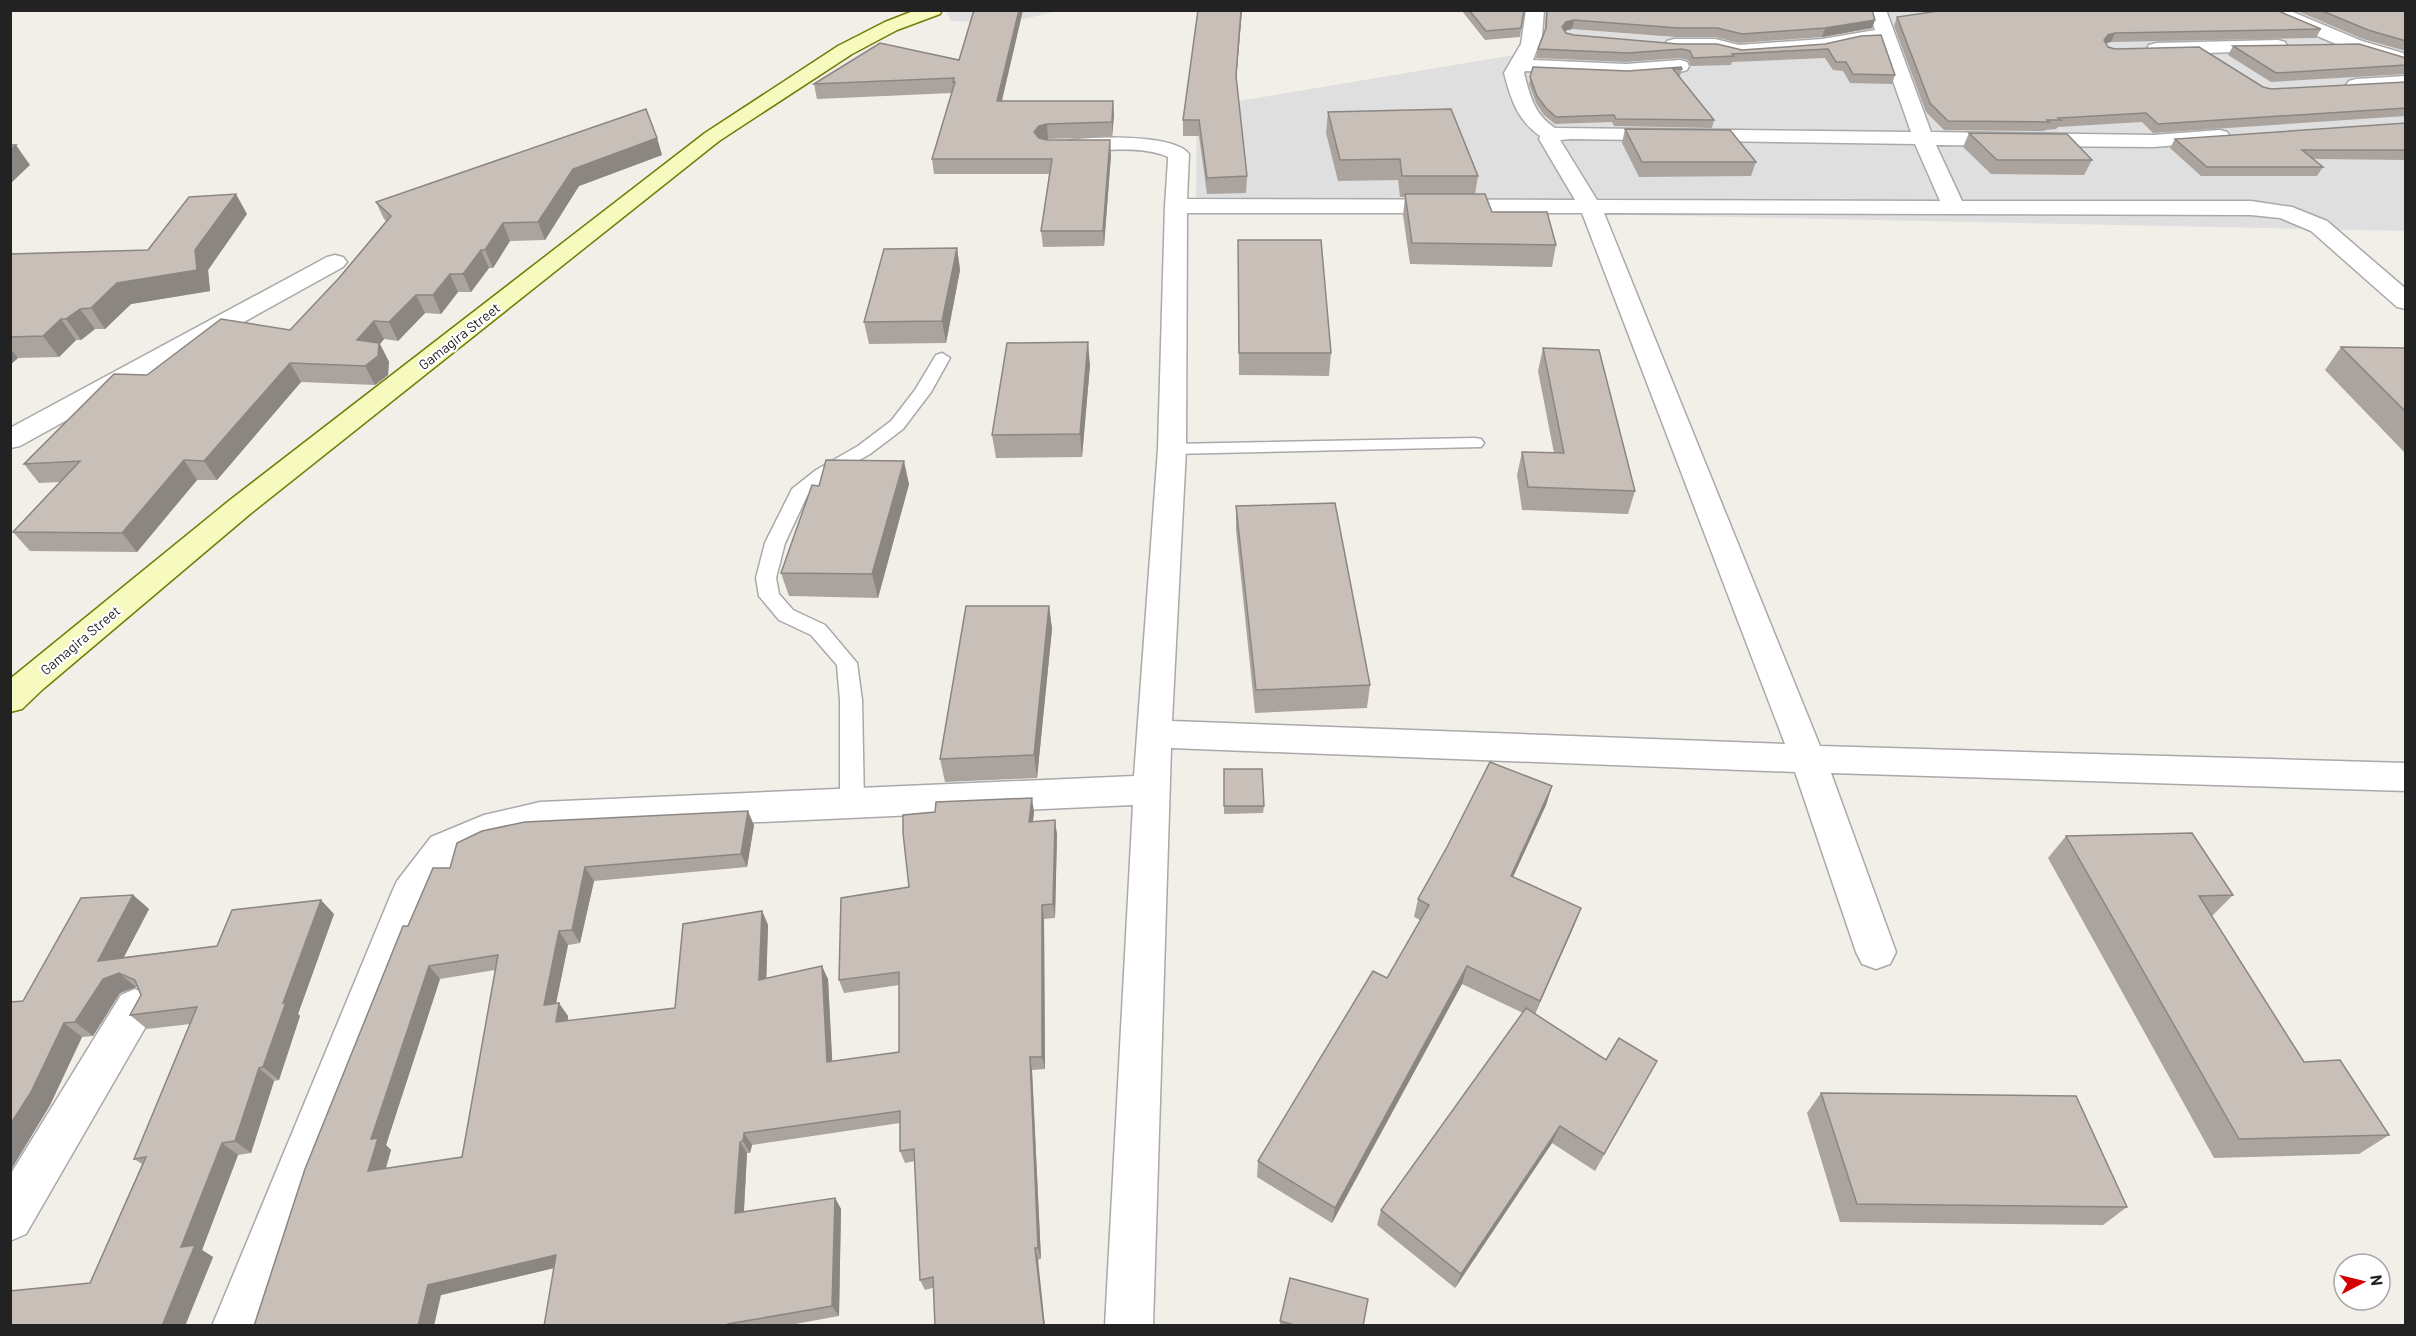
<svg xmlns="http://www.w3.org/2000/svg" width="2416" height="1336" font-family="Barlow,sans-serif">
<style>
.residential{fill:#e0dfdf}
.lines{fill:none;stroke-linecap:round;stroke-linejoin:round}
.lane-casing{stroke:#a9a9a9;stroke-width:3}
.street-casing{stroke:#a9a9a9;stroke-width:3}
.secondary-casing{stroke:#707d05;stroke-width:3}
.lane{fill:#fff;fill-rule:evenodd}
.street{fill:#fff;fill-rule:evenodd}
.secondary{fill:#f7fabf;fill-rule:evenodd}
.wall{fill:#aba49e;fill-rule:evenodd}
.shaded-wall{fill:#8b8681}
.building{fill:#c7bfb8;stroke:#8b8681;stroke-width:1.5;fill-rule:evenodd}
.labels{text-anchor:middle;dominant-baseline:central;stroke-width:4.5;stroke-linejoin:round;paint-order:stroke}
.far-street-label{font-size:14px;fill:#222;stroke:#fff}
</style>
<rect width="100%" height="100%" fill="#f2efe9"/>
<g class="residential">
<polygon points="946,11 1058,11 1006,23 951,21"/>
<polygon points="1525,11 2405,11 2405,231 1196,206 1197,108 1520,54"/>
</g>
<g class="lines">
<g class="lane-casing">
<g id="lane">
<polygon points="942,353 950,358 931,392 903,429 870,454 828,478 807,496 785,543 776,578 779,594 793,610 825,625 857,663 862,700 864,804 860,811 852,813 844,811 840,804 840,700 837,665 811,635 779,620 759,596 756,578 765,543 792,489 816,470 858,446 891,421 915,390 936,355"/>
<polygon points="1475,438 1481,439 1484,443 1481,447 1172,454 1166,453 1163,449 1166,445 1172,444"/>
</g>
</g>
<g class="street-casing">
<g id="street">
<path d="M1526 10H1544L1542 36 1533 60 1626 64 1680 60 1687 62 1689 66 1687 70 1680 72 1626 76 1525 71 1524 73C1530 96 1534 114 1555 128L1911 132 1879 41 1858 42 1822 51 1739 57 1715 51H1674L1667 49 1665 45 1667 41 1674 39H1715L1739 45 1822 39 1875 30 1868 10H1886L1931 132 2153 135 2220 130 2227 132 2230 136 2227 140 2220 142 2153 147 1936 145 1962 201H2251L2292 207 2327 221 2406 289V309L2397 307 2311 231 2280 218 2251 215 1604 213 1820 746 2406 763V791L1831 773 1896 952 1890 964 1876 969 1862 964 1856 952 1795 772 1171 748 1153 1326H1105L1133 805 540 832 491 843 457 859 427 900 260 1326H212L392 892 397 881 431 837 484 815 540 802 1134 776 1158 449 1165 206 1168 160V157C1139 144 1098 152 1067 152L1060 150 1057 146 1060 142C1083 136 1174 133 1189 154L1187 199 1575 200 1539 139 1540 136C1517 120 1511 99 1504 73L1521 44ZM1571 139 1915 144 1940 201 1597 200 1560 140ZM1187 213H1582L1785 744 1172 721 1186 449Z"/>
<polygon points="2263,10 2288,10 2362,41 2403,53 2405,57 2403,61 2396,63 2348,49 2265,14"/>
<polygon points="2278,40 2285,42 2287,46 2285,50 2156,55 2149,53 2147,49 2149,45 2156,43"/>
<polygon points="2406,76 2406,88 2356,91 2349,89 2346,85 2349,81 2356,79"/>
<polygon points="335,255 343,257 347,262 343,267 20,446 10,448 10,428 327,257"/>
<polygon points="135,989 149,995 155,1008 149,1021 26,1234 10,1241 10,1175 121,995"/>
</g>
</g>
<g class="secondary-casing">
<polygon id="secondary" points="916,10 942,10 940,14 897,30 852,54 719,141 250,514 43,689 22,709 10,712 10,679 230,500 705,133 838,46 885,22"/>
</g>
<use href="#lane" class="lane"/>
<use href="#street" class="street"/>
<use href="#secondary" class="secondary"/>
</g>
<g class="wall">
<polygon points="974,10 1023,10 1002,101 1114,115 1112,137 1048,139 1045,140 1111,155 1104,246 1043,247 1041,231 1049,174 934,174 932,159 952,93 817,99 814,84 959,60"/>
<polygon points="1242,10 1236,81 1247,176 1246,193 1207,194 1199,136 1183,136 1183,120"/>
<polygon points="1453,10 1524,10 1520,37 1485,40 1462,11 1454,12"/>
<polygon points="1546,10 1872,10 1875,20 1872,28 1822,37 1739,43 1715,37 1676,37 1572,29 1564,31 1566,33 1574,35 1742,50 1825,44 1895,75 1892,84 1850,83 1843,71 1833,70 1825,58 1732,62 1731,65 1691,66 1688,60 1680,58 1626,62 1536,58 1538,49 1545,31"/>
<polygon points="2295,10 2406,10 2406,51 2363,39"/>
<polygon points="1897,17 2321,29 2316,38 2111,42 2106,43 2108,47 2271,89 2406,82 2406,116 2153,133 2142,122 2058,127 2056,129 2045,130 2044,131 1944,130 1926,112 1894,26"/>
<polygon points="2233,46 2406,58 2406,74 2271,82 2228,55"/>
<polygon points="1533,67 1628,71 1682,69 1680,76 1678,76 1714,120 1712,128 1614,126 1612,122 1555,124 1544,115 1536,103 1529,84"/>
<polygon points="1328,112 1478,176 1475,194 1492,212 1556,245 1552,267 1410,264 1403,215 1405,197 1400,197 1398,180 1338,181 1326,133"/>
<polygon points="2406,123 2406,160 2314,159 2323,167 2317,176 2201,176 2170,148 2175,139"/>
<polygon points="1625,129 1756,162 1751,176 1639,177 1622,143"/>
<polygon points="1969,133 2092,160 2084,175 1991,174 1963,147"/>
<polygon points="657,138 662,155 579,186 545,240 510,241 493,268 489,268 471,292 458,292 441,314 425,313 398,341 384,339 380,344 389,362 388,375 375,385 301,382 217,480 197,480 137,552 30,551 13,532 60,482 39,483 24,464 147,375 290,330 339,278 386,221 384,219 376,202"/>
<polygon points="247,214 208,270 210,291 131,304 105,329 95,329 81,340 76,340 59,357 18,358 10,365 10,254 148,250"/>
<polygon points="1238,240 1331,353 1329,376 1239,375"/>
<polygon points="957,248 960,270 946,343 869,344 864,322"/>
<polygon points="2341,347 2406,348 2406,454 2325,370"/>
<polygon points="1543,348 1635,491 1628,514 1522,510 1517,475 1522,452 1554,453 1538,371"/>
<polygon points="1090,365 1082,457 996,458 992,435"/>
<polygon points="909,484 878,598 789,596 781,573 819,486"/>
<polygon points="1236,506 1370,685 1367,708 1255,713 1236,530"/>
<polygon points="1049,606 1052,629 1037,778 945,782 940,759"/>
<polygon points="1224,769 1264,806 1263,813 1224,814"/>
<polygon points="1552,786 1546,805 1513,877 1581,908 1574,926 1535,1014 1606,1060 1647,1079 1595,1171 1552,1143 1455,1288 1377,1225 1381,1210 1523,1013 1462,984 1332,1223 1257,1177 1258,1161 1387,978 1420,920 1414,917 1418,899"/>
<path d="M1034 812 1033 822 1057 834 1055 918 1044 919 1045 1069 1032 1070 1041 1259 925 1290 920 1280 915 1161 905 1163 900 1151V1123L752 1145 750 1153H747L744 1212 835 1198 841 1209 839 1316 784 1326H544L554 1268 441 1295 254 1326 408 926 450 868 754 825 747 867 594 881 580 943 568 945 556 1003 568 1016V1021L675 1008 762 911 768 925 766 979H828L832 1061 899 1052V985L844 993 839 980 909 887ZM495 970 462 1157 386 1169 391 1150 386 1145 440 979Z"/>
<polygon points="2066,836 2233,895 2212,916 2304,1062 2389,1135 2359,1154 2214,1158 2048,858"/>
<polygon points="133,895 149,909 124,957 217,946 334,914 298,1014 300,1016 279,1080 274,1081 251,1153 238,1155 202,1250 213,1257 185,1326 10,1326 90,1283 142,1164 134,1159 190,1024 147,1029 130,1015 141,995 138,988 136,987 120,993 93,1036 82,1037 50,1105 12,1168 10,1168 10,1002 23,1001"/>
<polygon points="1821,1093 2127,1207 2103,1225 1840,1222 1807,1113"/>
<polygon points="1280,1321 1363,1326 1280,1326"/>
</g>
<g class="shaded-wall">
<polygon points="1019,10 1023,10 998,116 997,101"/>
<polygon points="1241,10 1242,10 1235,92 1236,76"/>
<polygon points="1574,20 1572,29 1564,31 1562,27 1566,22"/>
<polygon points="1875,20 1872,28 1822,37 1825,28"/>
<polygon points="2115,33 2111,42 2103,44 2104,40 2108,35"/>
<polygon points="1113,101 1114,115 1112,137 1112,122"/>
<polygon points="1047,124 1048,139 1040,141 1034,132 1039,126"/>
<polygon points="657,138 662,155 579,186 545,240 538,222 573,169"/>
<polygon points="1110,140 1111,155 1104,246 1103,231"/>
<polygon points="16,145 30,165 10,184 10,150"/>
<polygon points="236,194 247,214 208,270 210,291 131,304 105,329 91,308 117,283 195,250"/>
<polygon points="503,223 510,241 493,268 485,250"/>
<polygon points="957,248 960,270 946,343 942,321"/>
<polygon points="481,250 489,268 471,292 463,274"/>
<polygon points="450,274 458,292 441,314 433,295"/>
<polygon points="416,295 425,313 398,341 389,322"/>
<polygon points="80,309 95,329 81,340 66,319"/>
<polygon points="61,319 76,340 59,357 43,336"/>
<polygon points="374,321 384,339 380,344 389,362 388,375 375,385 365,366 357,340"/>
<polygon points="1088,342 1090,365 1082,457 1080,434"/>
<polygon points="10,348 18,358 10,365"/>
<polygon points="290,363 301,382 217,480 204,461"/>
<polygon points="184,460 197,480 137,552 122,533"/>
<polygon points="904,461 909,484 878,598 872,574"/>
<polygon points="1049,606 1052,629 1037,778 1034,755"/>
<polygon points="1552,786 1546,805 1505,894 1511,876"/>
<polygon points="1032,798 1034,812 1031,836 1029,822"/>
<polygon points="748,811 754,825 747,867 741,854"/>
<polygon points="1055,820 1057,834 1055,918 1053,904"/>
<polygon points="585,867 594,881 580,943 572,930"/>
<polygon points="133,895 149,909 115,974 119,973 136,987 120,993 93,1036 75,1022 98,961"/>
<polygon points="321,900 334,914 298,1014 300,1016 279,1080 263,1067 283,1003"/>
<polygon points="1042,905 1044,919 1045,1069 1042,1057"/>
<polygon points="1581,908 1574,926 1533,1018 1540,1001"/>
<polygon points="762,911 768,925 766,993 759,980"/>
<polygon points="559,931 568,945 553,1018 544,1005"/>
<polygon points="429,966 440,979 386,1145 391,1150 381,1183 368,1171 371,1139"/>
<polygon points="822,966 828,979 833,1075 827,1062"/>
<polygon points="1467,966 1462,984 1332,1223 1335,1208"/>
<polygon points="559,1003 568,1016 566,1035 556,1022"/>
<polygon points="64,1023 82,1037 50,1105 12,1168 10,1168 10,1125"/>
<polygon points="1030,1057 1032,1070 1041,1259 1038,1248"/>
<polygon points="259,1068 274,1081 251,1153 235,1141"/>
<polygon points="1560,1126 1552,1143 1455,1288 1461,1274"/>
<polygon points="744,1133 752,1145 750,1153 743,1141"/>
<polygon points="740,1142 747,1153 743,1224 735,1213"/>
<polygon points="222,1143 238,1155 202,1250 213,1257 185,1326 162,1326 181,1247"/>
<polygon points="835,1198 841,1209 839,1316 832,1306"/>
<polygon points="1035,1248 1038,1259 1045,1326 1044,1326"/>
<polygon points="556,1255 567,1265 441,1295 434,1326 418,1326 428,1285"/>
</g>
<g class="building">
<polygon points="974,10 1019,10 997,101 1113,101 1112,122 1047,124 1039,126 1034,132 1039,138 1047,140 1110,140 1103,231 1041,231 1052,159 932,159 955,82 953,82 954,78 814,84 880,43 959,60"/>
<polygon points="1198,10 1241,10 1236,76 1247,176 1207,178 1199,120 1183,120"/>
<polygon points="1469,10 1524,10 1521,28 1486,31"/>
<polygon points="1547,10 1872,10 1875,20 1825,28 1742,34 1717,28 1678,28 1574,20 1566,22 1562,27 1566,33 1574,35 1678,44 1717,44 1742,50 1825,44 1861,36 1881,35 1895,75 1853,74 1846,62 1836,62 1828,49 1732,54 1734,56 1693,58 1690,51 1682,49 1628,53 1538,49 1546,28"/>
<polygon points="1945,10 2276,10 2321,29 2115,33 2108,35 2104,40 2108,47 2115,49 2199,47 2263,87 2271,89 2406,82 2406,108 2158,124 2146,113 2058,118 2061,120 2047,120 2049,122 1948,121 1930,103 1897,17"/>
<polygon points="2320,10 2406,10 2406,41 2368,30"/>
<polygon points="2359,44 2406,58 2406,65 2276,73 2233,46"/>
<polygon points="1533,67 1628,71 1681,67 1682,69 1673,69 1714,120 1616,119 1614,115 1556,117 1546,108 1537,96 1530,77"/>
<polygon points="646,109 657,138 573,169 538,222 503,223 485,250 481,250 463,274 450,274 433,295 416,295 389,322 374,321 357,340 379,343 378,356 365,366 290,363 204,461 184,460 122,533 13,532 80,461 24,464 114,374 147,375 221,319 290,330 339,278 391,216 376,202"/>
<polygon points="1451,109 1478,176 1402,176 1400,159 1340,160 1328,112"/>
<polygon points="2406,123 2406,150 2302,150 2323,167 2207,167 2175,139"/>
<polygon points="1625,129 1730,130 1756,162 1642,162"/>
<polygon points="1969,133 2067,134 2092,160 1997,160"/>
<polygon points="10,145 16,145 10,150"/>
<polygon points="236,194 195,250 197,270 117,283 91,308 80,309 66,319 61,319 43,336 10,337 10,254 148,250 189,197"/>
<polygon points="1405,194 1485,194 1492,212 1547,212 1556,245 1412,243"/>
<polygon points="1238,240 1321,240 1331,353 1239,353"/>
<polygon points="957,248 942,321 864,322 884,249"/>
<polygon points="1088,342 1080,434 992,435 1007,343"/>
<polygon points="2341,347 2406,348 2406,412"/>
<polygon points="1543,348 1599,350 1635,491 1528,487 1522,452 1564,453"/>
<polygon points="826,460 904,461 872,574 781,573 812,485 819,486"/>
<polygon points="1335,503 1370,685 1256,690 1236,506"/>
<polygon points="966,606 1049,606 1034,755 940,759"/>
<polygon points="1490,762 1552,786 1511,876 1581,908 1540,1001 1467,966 1335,1208 1258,1161 1373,971 1387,978 1429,905 1418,899 1447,847"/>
<polygon points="1224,769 1262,769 1264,806 1224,806"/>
<path d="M1032 798 1029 822 1055 820 1053 904 1042 905V1057H1030L1038 1248H1035L1044 1326H935L933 1277 920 1280 914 1149 900 1151V1111L744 1133 743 1141 740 1142 735 1213 835 1198 832 1306 728 1324V1326H544L556 1255 428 1285 418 1326H254L305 1169 403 926H408L433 868H450L457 843 482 831 525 822 748 811 741 854 585 867 572 930 559 931 544 1005 559 1003 556 1022 675 1008 683 924 762 911 759 980 822 966 827 1062 899 1052V972L839 980 841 898 909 887 903 833V815L935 812 936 802ZM498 955 462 1157 368 1171 378 1138 371 1139 429 966Z"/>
<polygon points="2192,833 2233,895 2199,896 2304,1062 2340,1060 2389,1135 2239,1139 2066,836"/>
<polygon points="133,895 98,961 217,946 232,910 321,900 283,1003 286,1002 263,1067 259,1068 235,1141 222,1143 181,1247 195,1245 162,1326 10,1326 10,1291 90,1283 146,1157 134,1159 197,1007 130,1015 141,995 135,980 119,973 103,979 75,1022 64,1023 31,1092 10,1125 10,1002 23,1001 81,898"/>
<polygon points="1526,1008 1606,1060 1619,1038 1657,1061 1604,1154 1560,1126 1461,1274 1381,1210"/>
<polygon points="1821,1093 2076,1096 2127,1207 1857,1204"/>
<polygon points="1290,1278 1368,1299 1363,1326 1298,1326 1280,1321"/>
</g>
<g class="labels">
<g class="far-street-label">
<text transform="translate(459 336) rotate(-38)">Gamagira Street</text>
<text transform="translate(80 640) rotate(-40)">Gamagira Street</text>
</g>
</g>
<rect width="2416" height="1336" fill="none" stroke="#222222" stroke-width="24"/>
<g transform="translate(2362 1282) rotate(83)"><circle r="28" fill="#ffffff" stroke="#a7a7a7" stroke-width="1.5"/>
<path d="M0-4.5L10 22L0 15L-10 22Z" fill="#d40000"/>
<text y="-9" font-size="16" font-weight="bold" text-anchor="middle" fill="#222222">N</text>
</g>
</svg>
